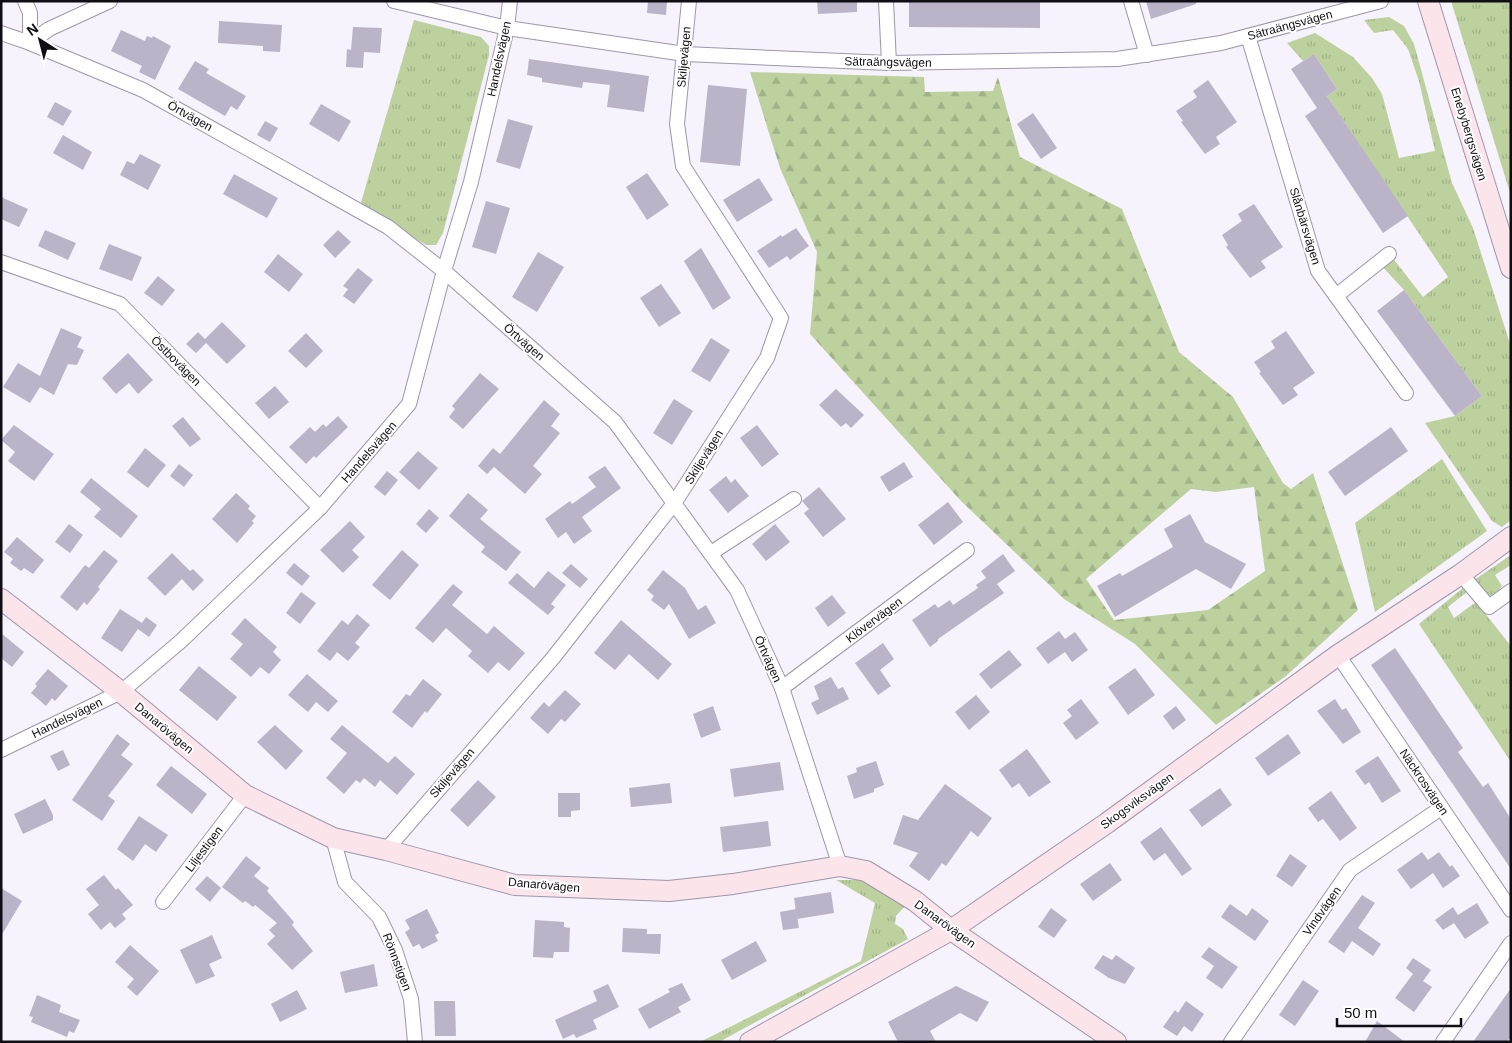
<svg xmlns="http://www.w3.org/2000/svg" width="1512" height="1043" font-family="Helvetica,sans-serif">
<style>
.grass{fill:url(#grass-tufts)}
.forest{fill:url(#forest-firs);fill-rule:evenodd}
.building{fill:#bbb4c9}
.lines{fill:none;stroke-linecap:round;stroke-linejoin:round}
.street-casing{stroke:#9d97ab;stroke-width:16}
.secondary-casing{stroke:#9d97ab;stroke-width:22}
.street{stroke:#fff;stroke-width:14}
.secondary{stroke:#fbe4ea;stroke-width:20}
.labels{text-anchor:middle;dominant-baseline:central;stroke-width:4;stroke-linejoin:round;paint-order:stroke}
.street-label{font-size:12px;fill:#100d14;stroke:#fff}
</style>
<defs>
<pattern id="grass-tufts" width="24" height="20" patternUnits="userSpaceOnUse" patternTransform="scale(1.25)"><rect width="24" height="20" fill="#bdd19e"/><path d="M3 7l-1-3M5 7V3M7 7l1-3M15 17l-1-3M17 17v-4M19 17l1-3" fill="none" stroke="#a1b287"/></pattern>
<pattern id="forest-firs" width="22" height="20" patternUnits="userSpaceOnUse" patternTransform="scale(1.25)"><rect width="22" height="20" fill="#bdd19e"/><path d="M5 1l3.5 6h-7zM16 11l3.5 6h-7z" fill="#a1b287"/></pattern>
</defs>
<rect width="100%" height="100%" fill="#f6f3fc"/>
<g class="grass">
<polygon points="1451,1 1511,1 1511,196"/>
<polygon points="1389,17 1404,26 1414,44 1452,183 1473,228 1511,347 1511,520 1502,527 1492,521 1425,423 1455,416 1482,396 1404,290 1379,263 1392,257 1423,297 1448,277 1327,96 1337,89 1314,54 1303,61 1287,43 1315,33 1353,57 1372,78 1382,94 1399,158 1435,151 1419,81 1408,49 1393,30 1374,33 1364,20"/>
<polygon points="414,20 481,37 489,46 489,55 443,233 436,245 426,245 360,206"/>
<polygon points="1442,459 1487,531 1375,612 1355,523"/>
<polygon points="1511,555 1511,565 1495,575 1502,586 1496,594 1487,596 1474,580"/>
<polygon points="1464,587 1468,591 1448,607 1454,618 1476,602 1511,646 1511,762 1419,624"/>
<polygon points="836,880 860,880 895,896 905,906 896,916 895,924 903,929 908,939 719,1042 700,1042 861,961 875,903"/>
</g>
<path class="forest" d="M750 72 924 77 925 92 993 91 998 77 1020 157 1122 209 1179 352 1233 397 1283 483 1291 489 1313 473 1358 610 1286 676 1216 725 1135 644 1064 599 961 501 810 334 817 252 780 168ZM1254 487 1265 571 1208 610 1114 620 1086 579 1191 489 1215 492Z"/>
<g class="building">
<polygon points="648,1 667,1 666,15 647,13"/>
<polygon points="817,1 857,1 857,12 818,14"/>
<polygon points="909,1 1040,1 1040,28 909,27"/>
<polygon points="1146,1 1196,1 1196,4 1151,19"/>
<polygon points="219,21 282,25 280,52 263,51 263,46 218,43"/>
<polygon points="353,27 382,28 380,53 364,52 363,68 346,67 347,49 351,50"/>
<polygon points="121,30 145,41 147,36 152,38 153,36 171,46 155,80 139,72 142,66 111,51"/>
<polygon points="1314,54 1337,89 1327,96 1408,216 1383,233 1305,116 1317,108 1291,69"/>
<polygon points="529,59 649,76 644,112 607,107 610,85 583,82 582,88 542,82 542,78 527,75"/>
<polygon points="195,61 209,69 206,73 246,96 237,110 231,106 225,116 178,89"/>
<polygon points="1208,80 1237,122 1216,137 1220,144 1205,154 1181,122 1183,121 1176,111 1197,97 1193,91"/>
<polygon points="708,85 747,89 740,166 700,162"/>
<polygon points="55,102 72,111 63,126 47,117"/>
<polygon points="321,104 351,121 339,142 309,124"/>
<polygon points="1033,113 1057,148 1041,159 1017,124"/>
<polygon points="508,119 533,126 520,169 496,162"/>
<polygon points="265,121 278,128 270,142 257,135"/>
<polygon points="63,135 92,152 83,170 53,153"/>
<polygon points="140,154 161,165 148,190 120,175 127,161 134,164"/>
<polygon points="647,173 669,205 647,220 626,187"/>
<polygon points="234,174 278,198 267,218 223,194"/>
<polygon points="759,178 773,200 737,222 723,200"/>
<polygon points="1,197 28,209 19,227 1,219"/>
<polygon points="486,201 510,208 496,254 472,247"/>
<polygon points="1254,204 1283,247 1261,261 1266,268 1250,278 1226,247 1228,245 1222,235 1242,221 1238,214"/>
<polygon points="796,228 809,246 790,260 787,256 769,268 757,251 781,235 782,237"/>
<polygon points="45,230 76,243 68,260 38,246"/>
<polygon points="338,230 351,242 335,258 323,245"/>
<polygon points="109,244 142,257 132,281 99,269"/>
<polygon points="701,248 731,298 713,310 684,261"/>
<polygon points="538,252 564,267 537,312 512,297"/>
<polygon points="278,254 303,274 289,292 264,272"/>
<polygon points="358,268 373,280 354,304 343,296 348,289 343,286"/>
<polygon points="158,276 175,290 162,306 144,293"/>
<polygon points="661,284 681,313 659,327 640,298"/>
<polygon points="1404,290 1482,396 1455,416 1377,311"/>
<polygon points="222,322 246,346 227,364 206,343 196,353 186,344 198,332 205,339"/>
<polygon points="61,328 82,337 77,347 84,350 77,365 68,364 54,395 40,387 30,403 3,387 18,363 40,376"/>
<polygon points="1286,331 1315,373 1293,388 1298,395 1283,405 1259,373 1261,372 1254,362 1275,348 1271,341"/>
<polygon points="306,333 323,351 306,368 288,351"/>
<polygon points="711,338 730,350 710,382 691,371"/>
<polygon points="128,353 153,380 138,394 129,383 116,394 102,378"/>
<polygon points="480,373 499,389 463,429 449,417 455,409 452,406"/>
<polygon points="275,386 289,402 269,419 255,403"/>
<polygon points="836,389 864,415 851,428 846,423 841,427 819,405"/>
<polygon points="674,399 693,411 672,445 653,433"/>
<polygon points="544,400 560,414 551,426 560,433 533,466 542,474 525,494 494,467 487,474 478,466 493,448 500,454"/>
<polygon points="338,416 348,427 316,458 314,456 306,464 289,447 310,427 315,432 323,424 326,427"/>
<polygon points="183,417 201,439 190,447 172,426"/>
<polygon points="14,425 54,454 34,481 8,461 15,452 1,440"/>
<polygon points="757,425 779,454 762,467 740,438"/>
<polygon points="1391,427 1408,451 1345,496 1328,472"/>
<polygon points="145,448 166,465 148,488 127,472"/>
<polygon points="418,451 438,468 419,490 399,472"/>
<polygon points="904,462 913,477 889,492 880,477"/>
<polygon points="179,464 193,475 184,487 170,476"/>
<polygon points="605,466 621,488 582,517 592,531 574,544 566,532 558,538 545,519 570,501 572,504 596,487 588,477"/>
<polygon points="387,471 398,480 385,496 374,487"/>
<polygon points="726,476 731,483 735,479 749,496 728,513 709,490"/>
<polygon points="91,478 138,516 121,538 94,517 101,509 80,492"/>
<polygon points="819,487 846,519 823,537 804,513 809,509 802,501"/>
<polygon points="236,493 250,506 248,509 256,516 252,521 254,523 237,543 212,519"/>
<polygon points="468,493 488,510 480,519 521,552 506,571 481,552 485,547 449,516"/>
<polygon points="948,502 963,522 934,545 918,525"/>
<polygon points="429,509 439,518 426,533 416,524"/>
<polygon points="1190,514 1205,542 1246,564 1231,589 1196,569 1115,617 1097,586 1120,573 1122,576 1173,547 1164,529"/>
<polygon points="350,521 365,537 352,550 359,557 343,573 320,550"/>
<polygon points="69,524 83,535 70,553 55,542"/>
<polygon points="775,524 790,542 766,561 752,544"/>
<polygon points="17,537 44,560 33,574 24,568 21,571 10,563 13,559 4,552"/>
<polygon points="104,550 118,561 98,587 100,589 87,605 84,602 77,611 60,597 85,565 89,568"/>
<polygon points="402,550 419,565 390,600 372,585"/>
<polygon points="172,553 190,571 193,569 204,580 193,591 182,579 165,596 147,578"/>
<polygon points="1003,554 1015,571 997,584 1004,593 938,639 938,641 930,647 912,620 935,604 938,608 950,600 953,605 978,588 976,585 986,578 981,571"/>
<polygon points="294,563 310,576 302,586 286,573"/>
<polygon points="571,564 588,579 580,588 562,573"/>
<polygon points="663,570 685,588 698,610 706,605 716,623 689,639 669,604 664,610 651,600 654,596 647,590"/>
<polygon points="548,571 566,585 551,604 555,607 548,615 508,583 517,573 534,588"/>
<polygon points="453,584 463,592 452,605 487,634 494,626 525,653 509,671 498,662 488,673 468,656 472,651 446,628 433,643 415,628"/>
<polygon points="301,592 316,603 300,624 286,613"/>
<polygon points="832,595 846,613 828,627 815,608"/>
<polygon points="120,609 142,623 146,617 157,625 149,637 138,629 122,652 101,638"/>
<polygon points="357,614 370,625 355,643 360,647 348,661 337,652 330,661 317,651 342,620 348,625"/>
<polygon points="245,618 277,647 273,652 281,660 269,674 260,667 251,677 230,659 243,644 231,634"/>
<polygon points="621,620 672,664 658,680 629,654 615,670 594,653"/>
<polygon points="1059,631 1065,639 1075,632 1088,650 1072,662 1065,652 1048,664 1036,648"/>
<polygon points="1,633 24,652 12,667 1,658"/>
<polygon points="883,643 894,659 880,670 891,686 878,695 855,663"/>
<polygon points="1395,648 1463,748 1458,752 1483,787 1488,783 1511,819 1511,869 1371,665"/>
<polygon points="1009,650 1022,665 991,689 979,674"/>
<polygon points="199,666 237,697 217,721 179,690"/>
<polygon points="1135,668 1155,695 1128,715 1108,687"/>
<polygon points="48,669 68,686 55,701 52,698 46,706 31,693 37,686 35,684"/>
<polygon points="307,674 338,701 328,712 316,702 308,712 288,695"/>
<polygon points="831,677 838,689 843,687 849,699 817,715 811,703 819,699 814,686"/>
<polygon points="423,679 442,694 427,713 425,711 412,728 392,712 406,694 410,696"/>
<polygon points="565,690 581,704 565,722 561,719 548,734 530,718 544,702 549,707"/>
<polygon points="976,695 990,712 969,730 955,712"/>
<polygon points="1081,699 1099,723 1076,740 1063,723 1072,716 1067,710"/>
<polygon points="1335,699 1342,710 1346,708 1361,732 1343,744 1317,711"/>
<polygon points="713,706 721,730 701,738 693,714"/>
<polygon points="1176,706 1186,720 1173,730 1163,716"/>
<polygon points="275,725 303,751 286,770 257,742"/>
<polygon points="342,725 388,763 395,756 415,774 397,795 380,780 375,787 364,778 360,783 356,780 344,794 326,778 347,753 330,739"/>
<polygon points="117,734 130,744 121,755 133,764 108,796 115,801 102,821 72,800"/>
<polygon points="1288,734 1301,753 1268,776 1255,758"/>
<polygon points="1027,749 1051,782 1029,797 1019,783 1012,788 999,770"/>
<polygon points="63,750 70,765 58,771 50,756"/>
<polygon points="1378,756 1401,791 1382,803 1369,782 1365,785 1355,771"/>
<polygon points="876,761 884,785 874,789 874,792 854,799 847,776 857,772 856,768"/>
<polygon points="780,762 784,790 734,797 730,769"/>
<polygon points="171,766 207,794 192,814 156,785"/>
<polygon points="478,780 496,797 468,827 450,810"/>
<polygon points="670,783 672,803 631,807 629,788"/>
<polygon points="945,784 992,818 978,837 971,831 946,866 942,863 929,881 909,866 918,853 893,844 903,815 918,820"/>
<polygon points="1220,788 1232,805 1202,827 1189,810"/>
<polygon points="1331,791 1357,828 1340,841 1323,819 1318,822 1308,808"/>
<polygon points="558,793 580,793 580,810 571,811 571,817 558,817"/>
<polygon points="45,799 53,815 53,820 23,834 14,814"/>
<polygon points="139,816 168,835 156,852 145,844 133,861 117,849"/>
<polygon points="768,821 771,846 723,852 720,827"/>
<polygon points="1161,827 1192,869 1182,876 1165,853 1154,861 1140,842"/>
<polygon points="1422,852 1428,860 1439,852 1450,867 1452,865 1460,876 1443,888 1433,873 1411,889 1397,870"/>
<polygon points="1290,854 1307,866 1292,887 1276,876"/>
<polygon points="246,856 261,868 254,876 269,888 267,891 294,922 292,925 313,951 292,970 267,944 275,936 269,930 277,923 255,905 253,907 245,901 243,903 222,887"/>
<polygon points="1110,863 1122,880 1093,901 1080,884"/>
<polygon points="104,875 116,890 118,888 133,905 122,914 126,919 115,928 110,922 101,930 88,914 99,905 86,889"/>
<polygon points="207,876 221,888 210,902 195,889"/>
<polygon points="1,888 22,901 1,936"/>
<polygon points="831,892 834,913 797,919 794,898"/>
<polygon points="1362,895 1375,903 1358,928 1381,944 1373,956 1352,941 1344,953 1328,942"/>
<polygon points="1477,903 1489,923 1465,939 1454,923 1443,930 1435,920 1453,907 1458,915"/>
<polygon points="1230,904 1247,916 1252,908 1269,921 1255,941 1221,917"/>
<polygon points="1051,908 1067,920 1054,938 1038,927"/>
<polygon points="427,909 439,933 435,935 438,941 422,949 419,944 413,947 405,932 410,929 405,920"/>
<polygon points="796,909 799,928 783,930 780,912"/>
<polygon points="535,920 564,922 564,927 570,928 569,952 554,952 553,958 533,957"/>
<polygon points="623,928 647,929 647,934 661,934 660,954 622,952"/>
<polygon points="212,935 222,958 209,964 215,976 196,984 180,950"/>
<polygon points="756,941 767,961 732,980 721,960"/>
<polygon points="130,945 159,971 137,996 127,987 134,979 115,962"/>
<polygon points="1209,947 1238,967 1222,989 1206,978 1214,966 1201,957"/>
<polygon points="1103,955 1112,960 1116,955 1135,968 1125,984 1109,978 1094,968"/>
<polygon points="1413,958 1431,970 1423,981 1432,987 1414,1012 1395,998 1413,974 1406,968"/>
<polygon points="374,964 378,986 345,993 340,972"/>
<polygon points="1303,980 1319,991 1295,1026 1279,1015"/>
<polygon points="682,983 691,1000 678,1007 681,1012 649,1029 638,1009 670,992 668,989"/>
<polygon points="608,984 619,1007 593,1020 597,1029 576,1038 574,1034 563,1039 555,1020 597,1001 593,991"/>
<polygon points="956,986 989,1002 977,1022 960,1013 930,1031 936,1042 898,1042 888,1022"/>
<polygon points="1511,988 1511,1036 1507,1042 1473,1042"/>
<polygon points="297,990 307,1009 280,1022 271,1004"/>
<polygon points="37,995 61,1005 59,1012 80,1020 74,1033 69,1031 67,1037 31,1022 33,1017 29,1016"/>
<polygon points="434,1001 455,1001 456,1036 435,1036"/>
<polygon points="1186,1001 1204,1014 1192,1032 1184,1026 1177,1036 1163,1027 1175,1010 1178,1013"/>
<polygon points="1377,1021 1405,1042 1365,1042"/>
</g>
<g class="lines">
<g class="street-casing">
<g id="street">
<polyline points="25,1 30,13 30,43 143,90 388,227 444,271 615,422 737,590 782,688 840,866"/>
<polyline points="394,1 507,28 685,54 889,63 1117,59 1221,43 1381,1"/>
<polyline points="886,1 889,63"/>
<polyline points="1131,1 1147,55"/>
<polyline points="1,33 30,43 49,29 110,1"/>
<polyline points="1248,36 1318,271 1406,393"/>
<polyline points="1,262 120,304 320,508"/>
<polyline points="1336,296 1389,254"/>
<polyline points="711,553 794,499"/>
<polyline points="1461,574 1489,607 1511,591"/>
<polyline points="1338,655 1511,910"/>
<polyline points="782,688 967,550"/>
<polyline points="1,750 121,692 181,641 320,508 409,404 444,271 471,182 507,28 510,1"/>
<polyline points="333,838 345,882 379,917 395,950 411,999 415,1042"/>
<polyline points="386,850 553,658 675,502 767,358 781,318 683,166 677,124 689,1"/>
<polyline points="163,902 245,795"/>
<polyline points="1231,1042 1350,870 1441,808"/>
<polyline points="1443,1042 1511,943"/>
</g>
</g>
<g class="secondary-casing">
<g id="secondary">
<polyline points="1428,1 1511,268"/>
<polyline points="1,599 121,692 245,795 333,838 386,850 515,885 669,891 733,884 840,866 866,871 915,901 951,930 1116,1042"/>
<polyline points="750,1042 951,930 1107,823 1338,655 1461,574 1511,537"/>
</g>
</g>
<use href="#street" class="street"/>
<use href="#secondary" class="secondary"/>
</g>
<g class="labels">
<g class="street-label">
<text transform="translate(1290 25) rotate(-15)">Sätraängsvägen</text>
<text transform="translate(684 57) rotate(-85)">Skiljevägen</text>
<text transform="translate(499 59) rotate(-78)">Handelsvägen</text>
<text transform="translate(888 62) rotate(1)">Sätraängsvägen</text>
<text transform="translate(190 116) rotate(29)">Örtvägen</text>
<text transform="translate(1469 134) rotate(73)">Enebybergsvägen</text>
<text transform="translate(1305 226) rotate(73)">Slånbärsvägen</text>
<text transform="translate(524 342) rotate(41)">Örtvägen</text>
<text transform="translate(176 361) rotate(45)">Östbovägen</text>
<text transform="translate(369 452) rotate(-49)">Handelsvägen</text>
<text transform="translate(704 457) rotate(-58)">Skiljevägen</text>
<text transform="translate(874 620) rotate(-37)">Klövervägen</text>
<text transform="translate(768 659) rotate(66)">Örtvägen</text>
<text transform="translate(67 718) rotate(-26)">Handelsvägen</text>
<text transform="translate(164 728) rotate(40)">Danarövägen</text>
<text transform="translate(452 773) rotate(-49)">Skiljevägen</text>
<text transform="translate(1424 782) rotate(56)">Näckrosvägen</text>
<text transform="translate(1137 801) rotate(-36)">Skogsviksvägen</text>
<text transform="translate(204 849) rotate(-53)">Liljestigen</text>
<text transform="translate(544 885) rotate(5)">Danarövägen</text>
<text transform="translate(1322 911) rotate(-55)">Vindvägen</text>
<text transform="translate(945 924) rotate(36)">Danarövägen</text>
<text transform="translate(397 962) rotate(69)">Rönnstigen</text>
</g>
</g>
<rect width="1512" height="1043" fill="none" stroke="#100d14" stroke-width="5"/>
<g transform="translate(40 40) rotate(324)" stroke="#ffffff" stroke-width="4" paint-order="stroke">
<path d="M0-4L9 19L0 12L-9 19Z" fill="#100d14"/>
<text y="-8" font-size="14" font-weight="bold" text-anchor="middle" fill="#100d14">N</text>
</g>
<path d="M1337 1018v8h124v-8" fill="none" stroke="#100d14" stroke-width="2.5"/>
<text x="1344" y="1018" font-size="15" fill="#100d14" stroke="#ffffff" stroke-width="4" paint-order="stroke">50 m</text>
</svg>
